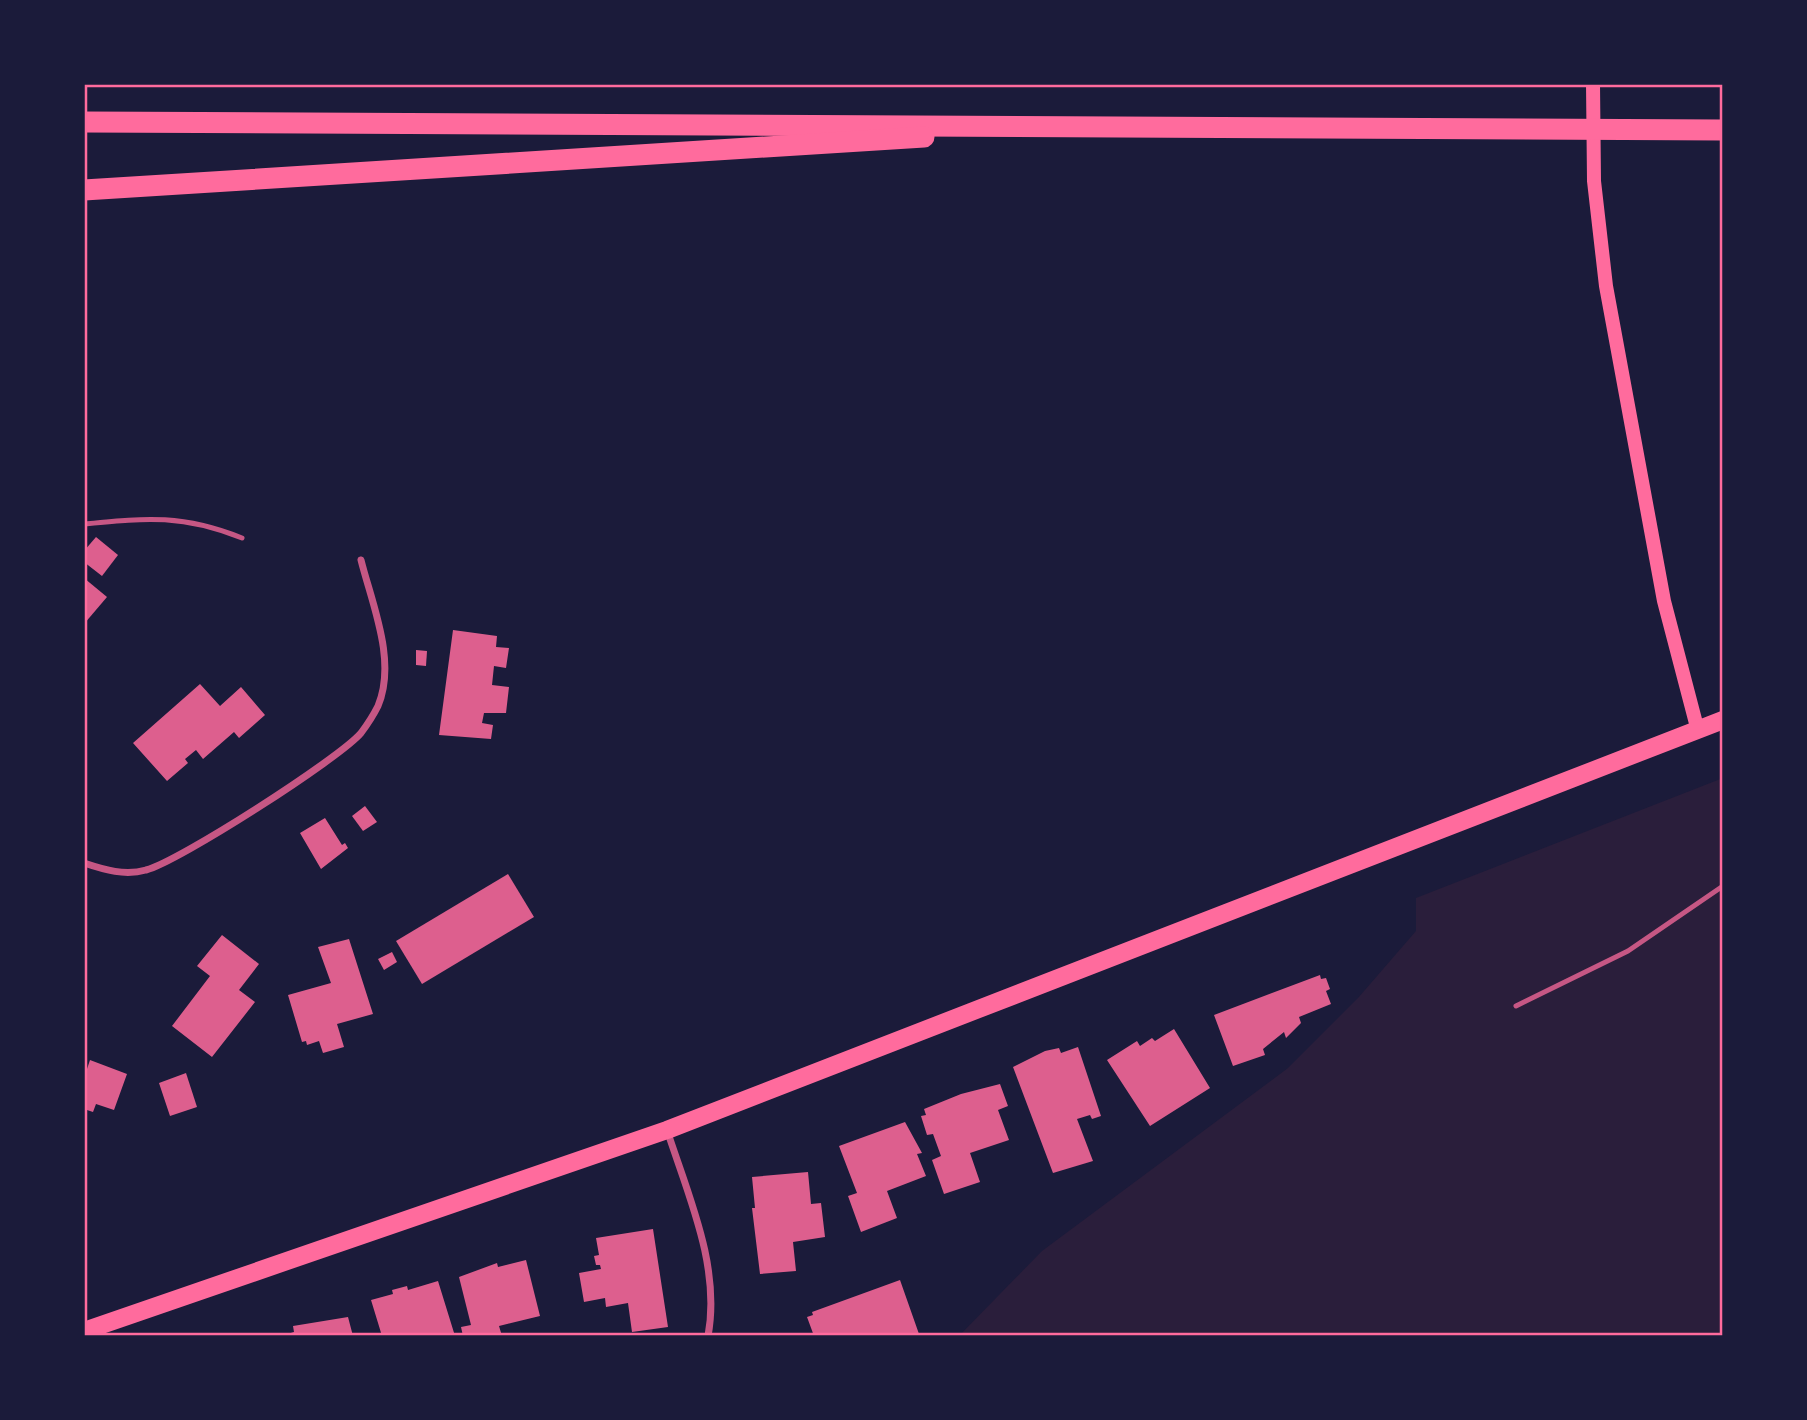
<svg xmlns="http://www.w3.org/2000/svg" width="1807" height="1420" font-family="'Times New Roman',serif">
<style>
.green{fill:#2a1e3b}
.building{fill:#dd5f8e}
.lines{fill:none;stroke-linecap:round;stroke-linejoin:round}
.service{stroke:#c65784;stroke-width:5}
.minor{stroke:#c65784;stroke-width:7}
.secondary{stroke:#ff6b9d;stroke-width:14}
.primary{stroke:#ff6b9d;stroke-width:18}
.motorway{stroke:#ff6b9d;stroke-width:21}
.neatline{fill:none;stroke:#ff6b9d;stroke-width:2.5}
</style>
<rect width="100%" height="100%" fill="#1b1b3a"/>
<polygon class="green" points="1723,778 1723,1336 959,1336 1042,1251 1288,1068 1358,998 1416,931 1416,898"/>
<g class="building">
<polygon points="96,537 118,555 102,576 84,562 84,551"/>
<polygon points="84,578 107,597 84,624"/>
<polygon points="453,630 497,636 496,647 509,648 506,668 494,666 492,685 509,687 506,713 484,713 482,723 493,725 491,739 439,735"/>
<polygon points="416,650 427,651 426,666 416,665"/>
<polygon points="200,684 220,706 241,687 265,715 239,738 234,732 203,759 196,750 185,759 188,763 167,781 133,743"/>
<polygon points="365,806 377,822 363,831 352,816"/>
<polygon points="325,818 342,845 345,843 348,848 321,869 300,833"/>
<polygon points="508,874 534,917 422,984 396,941"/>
<polygon points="222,935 259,964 239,990 255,1002 212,1057 172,1026 210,976 197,966"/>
<polygon points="349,939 373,1014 337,1024 344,1047 323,1053 319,1041 307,1045 306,1041 302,1042 288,995 331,983 318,947"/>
<polygon points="392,952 397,962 384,970 378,959"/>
<polygon points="1320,975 1321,979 1326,978 1330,989 1326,991 1331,1004 1299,1017 1301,1023 1286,1038 1284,1032 1263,1049 1265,1055 1233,1066 1214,1015"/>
<polygon points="1174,1029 1210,1088 1150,1126 1107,1060 1137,1041 1140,1046 1152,1038 1155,1041"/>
<polygon points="1078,1047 1101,1116 1092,1119 1090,1115 1077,1119 1093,1161 1053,1173 1013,1067 1045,1051 1059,1048 1061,1053"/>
<polygon points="90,1060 127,1074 114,1110 96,1104 93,1112 84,1109 87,1100 84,1099 84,1078"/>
<polygon points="186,1073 197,1107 170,1116 159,1083"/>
<polygon points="1000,1084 1008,1106 998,1110 1009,1140 970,1153 980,1182 944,1194 932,1160 941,1156 933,1134 927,1135 921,1116 926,1115 924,1109 961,1094"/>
<polygon points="905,1122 922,1153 917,1154 926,1176 887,1191 897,1218 861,1232 848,1196 857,1193 839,1146"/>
<polygon points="808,1172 811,1204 821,1203 825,1237 793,1242 796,1271 760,1274 752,1208 755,1208 752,1177"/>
<polygon points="653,1229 668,1327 632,1332 628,1303 606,1307 605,1298 584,1302 579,1273 601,1269 600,1265 596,1265 594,1256 599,1255 596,1238"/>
<polygon points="526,1260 540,1316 499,1326 502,1336 463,1336 461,1327 471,1325 459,1277 497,1263 498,1267"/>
<polygon points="900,1280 919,1334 814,1336 807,1317 813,1315 812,1312"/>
<polygon points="438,1281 455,1336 382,1336 371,1300 393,1294 392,1290 407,1286 408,1290"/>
<polygon points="348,1317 353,1336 281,1336 294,1332 293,1326"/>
</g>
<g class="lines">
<g class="service">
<path d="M84 524C146 518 182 514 242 538"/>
<polyline points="1516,1006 1628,951 1723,886"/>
</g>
<g class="minor">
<path d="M84 863C105 870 125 876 146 870 178 862 340 758 361 733 367 725 374 714 378 706 397 661 372 604 361 560"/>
<path d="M667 1130C688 1195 721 1267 708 1336"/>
</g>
<polyline class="secondary" points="1593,84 1594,181 1606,286 1664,601 1698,731"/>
<polyline class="primary" points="84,1331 667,1130 1723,720"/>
<g class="motorway">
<polyline points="84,122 1723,130"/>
<polyline points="84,190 924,137"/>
</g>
</g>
<rect width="1807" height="1420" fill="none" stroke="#1b1b3a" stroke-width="172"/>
<rect x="86" y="86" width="1635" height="1248" class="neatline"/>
</svg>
